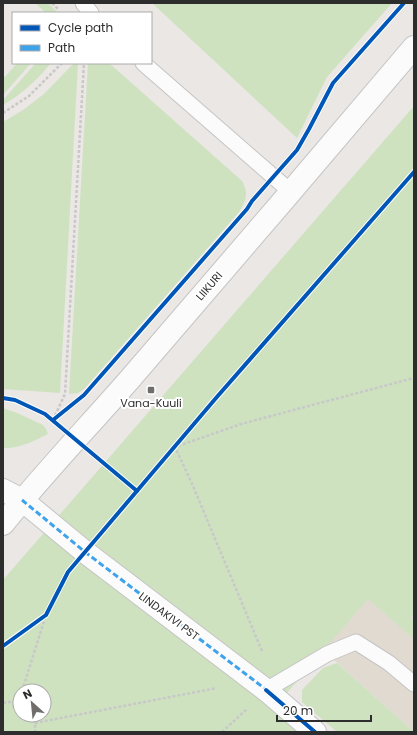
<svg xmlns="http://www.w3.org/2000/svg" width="417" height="735" font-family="Poppins,sans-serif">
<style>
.education{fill:#e1dad1}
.green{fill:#cee2c0;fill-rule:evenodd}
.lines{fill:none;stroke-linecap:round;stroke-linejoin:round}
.service-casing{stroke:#c4c4c4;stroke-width:17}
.pedestrian-casing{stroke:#c4c4c4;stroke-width:24}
.minor-casing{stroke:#c4c4c4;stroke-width:24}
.tertiary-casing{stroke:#c4c4c4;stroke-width:24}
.path{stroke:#c8c8c8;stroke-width:2.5;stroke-dasharray:3 2;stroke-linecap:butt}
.service{stroke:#fcfbfb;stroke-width:15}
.pedestrian{stroke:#fcfbfb;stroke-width:22}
.minor{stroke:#fcfbfb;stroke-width:22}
.tertiary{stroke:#fcfbfb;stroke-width:22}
.quiet{stroke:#3ea3eb;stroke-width:3;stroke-dasharray:6 3;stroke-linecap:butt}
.cycleway-casing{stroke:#fff;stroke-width:6}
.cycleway{stroke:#0057b8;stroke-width:4}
.poi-dot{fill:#6f6e6d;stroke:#fff;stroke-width:1.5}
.labels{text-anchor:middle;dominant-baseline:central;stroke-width:4;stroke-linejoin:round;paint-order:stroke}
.street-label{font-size:11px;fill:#2d2d2d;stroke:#fff}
.poi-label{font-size:11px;fill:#2d2d2d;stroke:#fff}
</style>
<rect width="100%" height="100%" fill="#eae7e4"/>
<polygon class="education" points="414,544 414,732 323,650"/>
<g class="green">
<polygon points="35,3 48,3 58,13 46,13"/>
<polygon points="152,3 392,3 327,77 297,138"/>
<polygon points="17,63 31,63 3,95 3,75 5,77"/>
<path d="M36 63H51C36 81 23 93 3 105V100Z"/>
<polygon points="74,63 78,63 60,393 3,389 3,122 23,110 44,94"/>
<path d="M88 63H109L242 181C249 194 246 200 239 212L84 389 78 393 69 394Z"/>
<path d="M414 106V613L411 617 414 621V639L368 599 273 709 299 732H3V580ZM20 691H44V715H20Z"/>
<path d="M3 408 17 413 43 425 46 429 48 434C34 441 19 449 3 448Z"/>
<polygon points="337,663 414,732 337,732 302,702 302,690 323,668"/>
</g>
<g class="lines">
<g class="service-casing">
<g id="service">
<polyline points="83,3 91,13"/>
<polyline points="143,63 291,192"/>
<polyline points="266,690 327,654 356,642 389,663 414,684"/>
</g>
</g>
<g class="pedestrian-casing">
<polyline id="pedestrian" points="266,690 315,732"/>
</g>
<g class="minor-casing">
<polyline id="minor" points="22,500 85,552 266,690"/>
</g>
<g class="tertiary-casing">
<g id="tertiary">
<polyline points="3,490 22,500"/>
<path d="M3 524C43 474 88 427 130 379 225 269 320 158 414 47"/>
</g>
</g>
<g class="path">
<polyline points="52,3 59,10"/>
<polyline points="3,113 29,96 62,63"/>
<polyline points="53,420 65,394 84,63"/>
<polyline points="262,651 193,486 175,447 241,424 414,378"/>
<polyline points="22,691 46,615"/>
<path d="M3 703C9 701 14 702 20 705"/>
<polyline points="18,704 20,698"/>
<path d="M32 715C34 721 36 726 35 732"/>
<polyline points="35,723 217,688"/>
<polyline points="222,732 247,709"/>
</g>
<use href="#service" class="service"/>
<use href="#pedestrian" class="pedestrian"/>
<use href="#minor" class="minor"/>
<use href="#tertiary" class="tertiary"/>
<polyline class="quiet" points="22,500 85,552 268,691"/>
<g class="cycleway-casing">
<g id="cycleway">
<polyline points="3,398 15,400 45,414 137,491"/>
<polyline points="53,420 84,395 247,209 252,201 297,150 309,129 333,83 404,3"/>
<polyline points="3,646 46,615 68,572 216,398 414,172"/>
<polyline points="266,690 315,732"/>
</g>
</g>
<use href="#cycleway" class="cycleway"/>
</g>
<rect class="poi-dot" x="147" y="386" width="8" height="8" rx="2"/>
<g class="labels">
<g class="street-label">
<text transform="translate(209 286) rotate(-49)">LIIKURI</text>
<text transform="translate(169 616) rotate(37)">LINDAKIVI PST</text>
</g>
<g class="poi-label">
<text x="151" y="403">Vana-Kuuli</text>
</g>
</g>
<rect width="417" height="735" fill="none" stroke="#2d2d2d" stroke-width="8"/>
<rect x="12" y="12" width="140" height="52" fill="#ffffff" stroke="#ababab"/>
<rect x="20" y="25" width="20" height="6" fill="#0057b8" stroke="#ababab"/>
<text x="48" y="32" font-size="12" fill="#2d2d2d">Cycle path</text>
<rect x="20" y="45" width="20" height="6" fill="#3ea3eb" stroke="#ababab"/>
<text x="48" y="52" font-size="12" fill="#2d2d2d">Path</text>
<g transform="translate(32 703) rotate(333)"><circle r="19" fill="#ffffff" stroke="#ababab"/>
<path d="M0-3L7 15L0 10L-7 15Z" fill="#6f6e6d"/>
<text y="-6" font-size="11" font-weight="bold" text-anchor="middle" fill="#2d2d2d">N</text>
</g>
<path d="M277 715v6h94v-6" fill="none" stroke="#2d2d2d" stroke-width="2"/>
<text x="283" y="715" font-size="12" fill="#2d2d2d" stroke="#ffffff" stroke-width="3" paint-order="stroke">20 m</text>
</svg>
